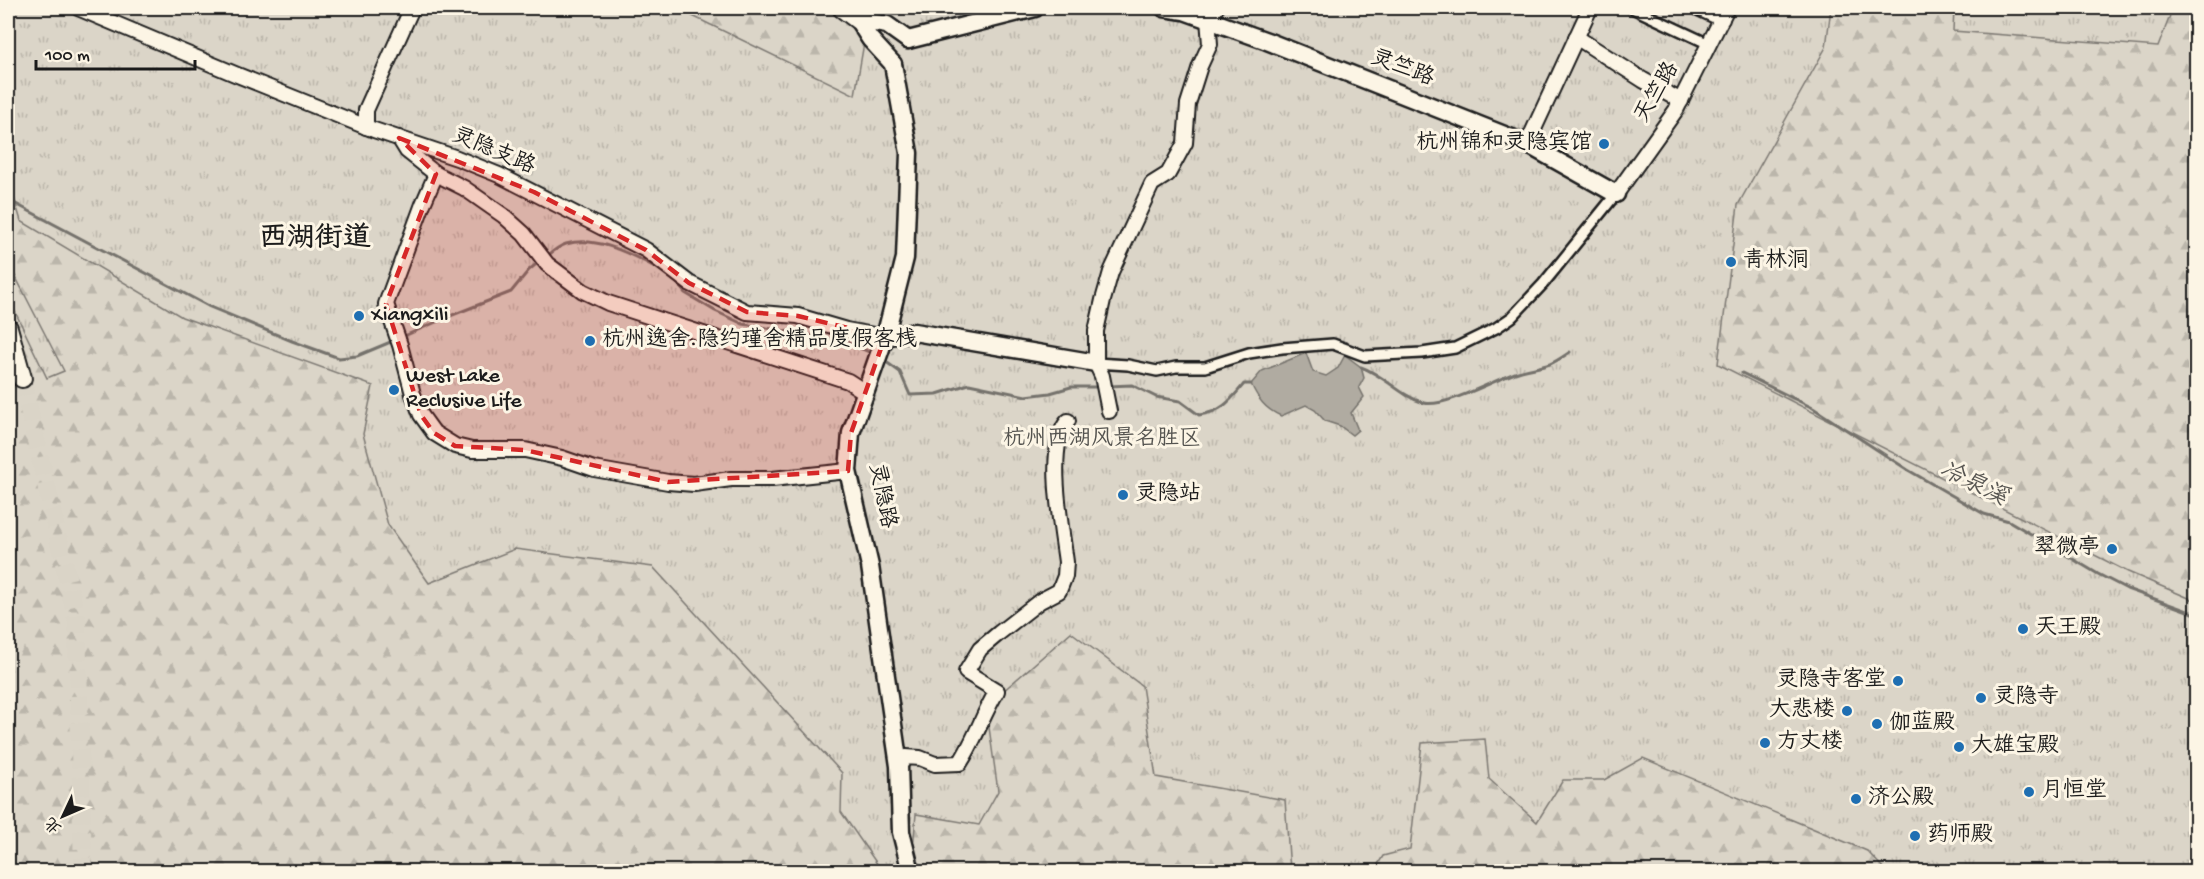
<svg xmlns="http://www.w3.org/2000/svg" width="2204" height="879" font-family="'Gochi Hand','LXGW WenKai TC',sans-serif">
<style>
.grass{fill:url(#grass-tufts);stroke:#7c7872;stroke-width:1.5}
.forest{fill:url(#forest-firs);stroke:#7c7872;stroke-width:1.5}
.water{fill:#b0aba1;stroke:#75726c;stroke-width:1.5}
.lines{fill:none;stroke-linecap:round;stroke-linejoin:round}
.stream{stroke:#75726c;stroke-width:3}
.secondary-tunnel{stroke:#dad4c7;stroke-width:18;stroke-dasharray:18 9;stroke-linecap:butt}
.pedestrian-casing{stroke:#1c1c1c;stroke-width:14}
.minor-casing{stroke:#1c1c1c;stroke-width:18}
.tertiary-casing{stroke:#1c1c1c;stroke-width:21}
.secondary-casing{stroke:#1c1c1c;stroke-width:22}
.pedestrian{stroke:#fcf5e5;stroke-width:9}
.minor{stroke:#fcf5e5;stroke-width:14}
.tertiary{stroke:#fcf5e5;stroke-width:16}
.secondary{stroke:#fcf5e5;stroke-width:18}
.marked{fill:#d62828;fill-opacity:0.2;stroke:#d62828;stroke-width:4.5;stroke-dasharray:12 8;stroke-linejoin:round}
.poi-dot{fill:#1f6fb2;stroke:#fcf5e5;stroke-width:2}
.labels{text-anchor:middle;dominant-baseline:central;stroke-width:6;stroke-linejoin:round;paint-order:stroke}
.street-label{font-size:22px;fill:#1c1c1c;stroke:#fcf5e5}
.poi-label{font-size:22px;fill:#1c1c1c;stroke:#fcf5e5;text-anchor:start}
.park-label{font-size:22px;fill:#555450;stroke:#fcf5e5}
.water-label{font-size:24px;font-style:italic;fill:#575551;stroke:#fcf5e5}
.district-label{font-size:28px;font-weight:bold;fill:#1c1c1c;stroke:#fcf5e5}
</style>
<defs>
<pattern id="grass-tufts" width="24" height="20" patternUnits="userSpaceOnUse" patternTransform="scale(1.5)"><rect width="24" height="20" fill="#dbd5c8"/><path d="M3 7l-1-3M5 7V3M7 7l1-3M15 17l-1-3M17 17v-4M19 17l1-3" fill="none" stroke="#bbb6ab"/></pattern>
<pattern id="forest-firs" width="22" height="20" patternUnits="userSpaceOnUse" patternTransform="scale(1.5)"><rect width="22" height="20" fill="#dbd5c8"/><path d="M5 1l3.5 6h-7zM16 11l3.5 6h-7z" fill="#bbb6ab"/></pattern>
</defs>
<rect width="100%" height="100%" fill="#fcf5e5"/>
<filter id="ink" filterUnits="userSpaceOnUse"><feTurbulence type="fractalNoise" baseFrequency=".0167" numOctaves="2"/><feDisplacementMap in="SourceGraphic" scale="12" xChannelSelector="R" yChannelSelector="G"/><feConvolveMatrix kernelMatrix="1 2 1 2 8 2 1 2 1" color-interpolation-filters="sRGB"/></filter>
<g filter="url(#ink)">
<rect class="grass" x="8" y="8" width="2188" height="863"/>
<g class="forest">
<polygon points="676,8 870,8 855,95"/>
<polygon points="1831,8 1954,8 1953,31 2158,47 2173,8 2196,8 2196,601 2128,572 1718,364 1738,205 1826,47"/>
<polygon points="8,178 21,221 182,317 373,386 363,434 388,525 429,583 515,549 653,567 842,773 841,812 882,871 8,871 8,297 47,378 64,371 8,262"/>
<polygon points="1071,632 1142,686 1156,777 1285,800 1290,871 911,872 916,814 979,825 998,791 986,706"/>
<polygon points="1485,739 1489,779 1537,822 1563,780 1604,780 1643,758 1867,851 1886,871 1374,871 1383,856 1410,849 1422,743"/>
</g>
<path class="water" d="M1306 353 1313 372 1326 376 1338 368 1345 355 1361 367 1364 378 1359 387 1364 397 1351 413 1358 430 1352 435 1340 426 1325 421 1315 410 1306 405 1281 416C1265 409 1258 399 1251 384L1262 371Z"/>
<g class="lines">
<g class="stream">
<polyline points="8,202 16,204 208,306 292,341 339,358 357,356 393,341"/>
<path d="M546 257C552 252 559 246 566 244 599 235 633 256 661 270"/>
<polyline points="674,279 685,293 715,311 743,324 844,341 874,354"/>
<polyline points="402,337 450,316 511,292 529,270 540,261"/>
<polyline points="882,359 900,372 910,395 937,394 969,384 1026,396 1050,393 1071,387 1101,387"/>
<path d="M1361 367C1384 375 1400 396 1424 403 1444 408 1493 381 1515 373 1526 369 1539 368 1550 364 1557 361 1564 356 1570 352"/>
<polyline points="1742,373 1813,408 1908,470 1984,514 2009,521 2098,574 2127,589 2196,614"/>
<path d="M1108 386 1132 385 1156 397 1180 401 1199 415C1222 412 1230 401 1244 384H1251"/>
</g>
<polyline class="secondary-tunnel" points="22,378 77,621 83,872"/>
<g class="pedestrian-casing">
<g id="pedestrian">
<polyline points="1632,8 1709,44"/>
<polyline points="1096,363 1128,365 1157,371 1176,367 1205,367 1249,353 1282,348 1333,344 1365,356 1422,353 1455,348 1496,328 1512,317 1543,284 1616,194"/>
</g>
</g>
<g class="minor-casing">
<g id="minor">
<polyline points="78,8 235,74 374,130 457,158 499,175 646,250 689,283 747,312 798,316 846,330 885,337"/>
<polyline points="1698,8 1722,19"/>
<polyline points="1576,37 1643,80 1681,101"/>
<polyline points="366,127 366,110 412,8"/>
<polyline points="399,138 407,151 436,174 423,204 386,304 400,345 413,394 421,415 434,433 455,446 472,450 525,450 562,458 594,469 668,482 694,484 731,479 772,479 848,471"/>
<polyline points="1527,144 1590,8"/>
<polyline points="436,174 464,188 504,216 524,234 547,264 583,291 608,303 654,318 848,381 865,392"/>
<polyline points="1616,194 1676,110 1727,8"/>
<polyline points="1109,411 1102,376 1096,363 1096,331 1103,300 1111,272 1152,184 1168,174 1185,143 1188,104 1200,66 1210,44 1208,19 1216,8"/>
<path d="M899 766 906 757 920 758 935 764 960 763C975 740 983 714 997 691L966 672 980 649 999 633 1040 601 1059 591 1065 576 1066 562C1062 530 1045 445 1068 421"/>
</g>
</g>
<g class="tertiary-casing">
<g id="tertiary">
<polyline points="1164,8 1184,11 1267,41 1527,144 1616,194"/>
<polyline points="858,20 870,39 893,64"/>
<polyline points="858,20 887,25 908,40"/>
<polyline points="908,40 1035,8"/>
<polyline points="893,64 909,153 905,258 885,337 851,433 848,471 870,566 899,766 901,832 911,872"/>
<polyline points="885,337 914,332 1096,363"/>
</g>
</g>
<g class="secondary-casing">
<g id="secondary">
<polyline points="842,8 858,20"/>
<polyline points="8,328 22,378"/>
</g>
</g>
<use href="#pedestrian" class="pedestrian"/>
<use href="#minor" class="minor"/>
<use href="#tertiary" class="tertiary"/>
<use href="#secondary" class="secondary"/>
</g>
</g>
<path class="marked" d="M399 138 534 192 646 250 689 283 747 312 798 316 885 337 851 433 848 471 668 482 525 450 455 446 434 433 421 415 386 304 436 174Z"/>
<g class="poi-dot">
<circle cx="1604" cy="144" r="6"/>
<circle cx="1731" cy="262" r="6"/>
<circle cx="359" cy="316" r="6"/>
<circle cx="590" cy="341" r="6"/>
<circle cx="394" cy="390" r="6"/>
<circle cx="1123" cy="495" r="6"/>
<circle cx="2112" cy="549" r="6"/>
<circle cx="2023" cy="629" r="6"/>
<circle cx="1898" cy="681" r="6"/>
<circle cx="1981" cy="698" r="6"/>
<circle cx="1847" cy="711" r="6"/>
<circle cx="1877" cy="724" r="6"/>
<circle cx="1765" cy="743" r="6"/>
<circle cx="1959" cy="747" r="6"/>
<circle cx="2029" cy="792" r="6"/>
<circle cx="1856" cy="799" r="6"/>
<circle cx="1915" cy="836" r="6"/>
</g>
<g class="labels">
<g class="street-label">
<text transform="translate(1402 69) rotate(21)">灵竺路</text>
<text transform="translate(1658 93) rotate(-60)">天竺路</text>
<text transform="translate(493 152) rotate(23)">灵隐支路</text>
<text transform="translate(881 496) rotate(79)">灵隐路</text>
</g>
<g class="poi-label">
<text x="1592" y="144" text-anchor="end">杭州锦和灵隐宾馆</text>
<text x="1743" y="262">青林洞</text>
<text x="371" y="316">Xiangxili</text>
<text x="602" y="341">杭州逸舍.隐约瑾舍精品度假客栈</text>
<text x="406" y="377">West Lake<tspan x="406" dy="25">Reclusive Life</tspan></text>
<text x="1135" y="495">灵隐站</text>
<text x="2100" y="549" text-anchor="end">翠微亭</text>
<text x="2035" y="629">天王殿</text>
<text x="1886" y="681" text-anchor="end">灵隐寺客堂</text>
<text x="1993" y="698">灵隐寺</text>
<text x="1835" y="711" text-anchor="end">大悲楼</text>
<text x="1889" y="724">伽蓝殿</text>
<text x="1777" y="743">方丈楼</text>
<text x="1971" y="747">大雄宝殿</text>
<text x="2041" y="792">月恒堂</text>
<text x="1868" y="799">济公殿</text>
<text x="1927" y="836">药师殿</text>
</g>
<g class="park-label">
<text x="1102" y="440">杭州西湖风景名胜区</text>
</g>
<g class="water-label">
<text transform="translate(1973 485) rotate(26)">冷泉溪</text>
</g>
<g class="district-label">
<text x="315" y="239">西湖街道</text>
</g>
</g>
<rect width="2204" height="879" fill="none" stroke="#fcf5e5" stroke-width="30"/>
<rect x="15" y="15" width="2174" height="849" fill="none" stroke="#1c1c1c" stroke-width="2" filter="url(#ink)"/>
<g transform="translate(63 816) rotate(226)" stroke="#fcf5e5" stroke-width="4.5" paint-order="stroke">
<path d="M0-4.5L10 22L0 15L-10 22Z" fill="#1c1c1c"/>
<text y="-9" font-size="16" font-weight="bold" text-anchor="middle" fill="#1c1c1c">北</text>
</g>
<path d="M36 60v9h159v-9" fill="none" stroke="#1c1c1c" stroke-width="3"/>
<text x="45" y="60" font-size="18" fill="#1c1c1c" stroke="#fcf5e5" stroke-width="4.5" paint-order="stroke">100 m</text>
</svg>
